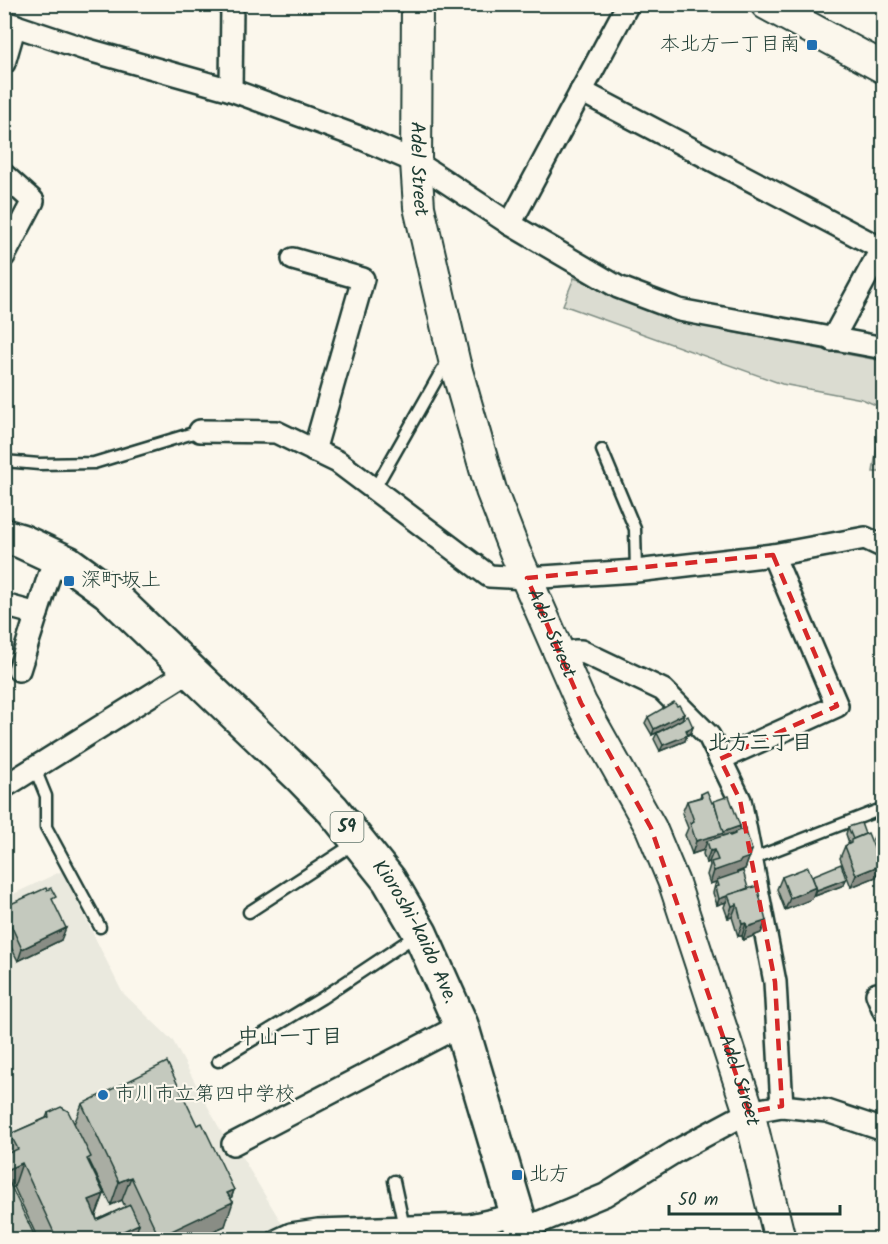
<svg xmlns="http://www.w3.org/2000/svg" width="888" height="1244" font-family="Kalam,'Klee One',sans-serif">
<style>
.built{fill:#eae9de}
.green{fill:#dbdcd1;stroke:#7d8c82;stroke-width:1.5}
.lines{fill:none;stroke-linecap:round;stroke-linejoin:round}
.lane-casing{stroke:#1f3d34;stroke-width:15}
.street-casing{stroke:#1f3d34;stroke-width:26}
.secondary-casing{stroke:#1f3d34;stroke-width:34}
.primary-casing{stroke:#1f3d34;stroke-width:38}
.lane{stroke:#fbf7ec;stroke-width:10}
.street{stroke:#fbf7ec;stroke-width:21}
.secondary{stroke:#fbf7ec;stroke-width:30}
.primary{stroke:#fbf7ec;stroke-width:33}
.wall{fill:#a9ada3;stroke:#1f3d34;stroke-width:1.5;fill-rule:evenodd}
.shaded-wall{fill:#898d85;stroke:#1f3d34;stroke-width:1.5}
.building{fill:#c4c9be;stroke:#1f3d34;stroke-width:1.5}
.marked{fill:none;stroke:#d62828;stroke-width:4.5;stroke-dasharray:12 8;stroke-linejoin:round}
.poi-dot{fill:#1f6fb2;stroke:#fbf7ec;stroke-width:2}
.labels{text-anchor:middle;dominant-baseline:central;stroke-width:4.5;stroke-linejoin:round;paint-order:stroke}
.shield{fill:#fbf7ec;stroke:#61756b;stroke-width:1.5}
.shield-label{font-size:18px;font-weight:bold;fill:#1f3d34}
.poi-label{font-size:20px;fill:#1f3d34;stroke:#fbf7ec;text-anchor:start}
.street-label{font-size:20px;fill:#1f3d34;stroke:#fbf7ec}
.neighbourhood-label{font-size:21px;font-weight:bold;fill:#1f3d34;stroke:#fbf7ec}
</style>
<rect width="100%" height="100%" fill="#fbf7ec"/>
<filter id="ink" filterUnits="userSpaceOnUse"><feTurbulence type="fractalNoise" baseFrequency=".0167" numOctaves="2"/><feDisplacementMap in="SourceGraphic" scale="12" xChannelSelector="R" yChannelSelector="G"/><feConvolveMatrix kernelMatrix="1 2 1 2 8 2 1 2 1" color-interpolation-filters="sRGB"/></filter>
<g filter="url(#ink)">
<polygon class="built" points="62,871 122,992 173,1041 231,1150 240,1154 284,1227 262,1234 255,1240 5,1239 4,965 9,963 5,955 5,898"/>
<polygon class="green" points="574,278 725,331 883,361 883,472 873,472 882,415 878,406 862,399 782,384 563,305"/>
<g class="lines">
<g class="lane-casing">
<g id="lane">
<polyline points="602,450 635,529 636,571"/>
<polyline points="4,461 39,464 94,463 200,431"/>
<polyline points="375,488 442,370 452,365"/>
<polyline points="35,769 46,796 46,827 100,927"/>
<polyline points="752,859 884,808"/>
<polyline points="249,912 355,843"/>
<polyline points="218,1061 322,998 409,940"/>
<polyline points="394,1181 404,1227"/>
</g>
</g>
<g class="street-casing">
<g id="street">
<polyline points="4,22 85,49 231,90 356,136 416,162 510,224 618,287 679,310 884,348"/>
<polyline points="4,63 15,25"/>
<polyline points="231,90 232,4"/>
<polyline points="581,91 884,250"/>
<polyline points="4,175 33,201 4,256"/>
<polyline points="510,224 628,4"/>
<polyline points="293,259 363,279 314,451"/>
<polyline points="832,340 884,244"/>
<polyline points="200,431 276,432 338,462 489,576 527,578 636,571 773,555 865,538 884,547"/>
<polyline points="4,605 37,614"/>
<polyline points="560,656 575,651 581,651 663,690 709,736 740,800 775,982 782,1106"/>
<polyline points="19,670 55,557"/>
<polyline points="720,759 837,706 773,555"/>
<polyline points="4,787 191,670"/>
<polyline points="877,994 884,1011"/>
<polyline points="233,1144 461,1025"/>
<polyline points="521,1230 605,1195 678,1150 749,1112 782,1106 827,1111 884,1130"/>
<polyline points="278,1240 291,1234 318,1230 470,1225 516,1215"/>
</g>
</g>
<g class="secondary-casing">
<g id="secondary">
<path id="s1" d="M417 4 416 162 419 207 455 364 491 490 515 552 581 703 651 828 674 883 749 1112 780 1240"/>
<polyline points="766,4 884,68"/>
</g>
</g>
<g class="primary-casing">
<g id="primary">
<path id="s2" d="M4 536 21 541 68 563 108 592 300 776 333 810 389 880 420 933 461 1025 525 1240"/>
</g>
</g>
<use href="#lane" class="lane"/>
<use href="#street" class="street"/>
<use href="#secondary" class="secondary"/>
<use href="#primary" class="primary"/>
</g>
<g class="wall">
<polygon points="677,706 684,714 682,719 691,733 687,735 685,741 660,751 654,739 657,733 667,727 652,735 645,723 648,717"/>
<polygon points="701,794 712,803 714,801 739,830 752,850 745,869 736,873 748,888 766,921 761,933 743,940 742,936 738,936 732,917 728,918 724,907 726,902 717,905 713,893 716,881 710,884 707,875 710,865 709,862 706,863 703,854 704,850 692,854 685,835 688,828 682,813 687,801 700,797"/>
<polygon points="884,814 884,851 881,852 880,850 877,851 873,839 878,828 876,823 878,816"/>
<polygon points="848,827 865,834 881,865 876,877 851,887 840,858 845,846 849,843 846,834"/>
<polygon points="782,877 846,879 844,885 815,896 814,894 812,899 785,910 777,889"/>
<polygon points="53,903 61,940 18,961 4,933 4,907"/>
<path d="M82 1104 197 1125 234 1190 231 1199 225 1226 195 1239H141L137 1231 134 1239H38L14 1187 11 1188 4 1239V1150L10 1134 46 1118 48 1113 74 1124ZM89 1160 111 1205 122 1200 125 1207 97 1220 96 1216 104 1194 89 1162Z"/>
</g>
<g class="shaded-wall">
<polygon points="684,714 682,720 652,735 654,729"/>
<polygon points="693,727 691,733 687,735 685,741 660,751 663,745"/>
<polygon points="740,826 738,833 735,832 734,834 707,841 704,850 692,854 696,841"/>
<polygon points="883,843 880,850 877,851 880,844"/>
<polygon points="714,850 709,862 706,863 710,851"/>
<polygon points="752,850 745,869 737,872 736,875 710,884 714,871 741,860 748,851"/>
<polygon points="881,865 876,877 851,887 856,875"/>
<polygon points="846,879 844,885 815,896 817,890"/>
<polygon points="816,887 812,899 785,910 790,898"/>
<polygon points="728,896 726,902 717,905 719,899"/>
<polygon points="737,904 732,917 728,918 732,906"/>
<polygon points="766,921 761,933 743,940 747,927"/>
<polygon points="746,923 742,936 738,936 742,924"/>
<polygon points="66,928 61,940 18,961 22,949"/>
<polygon points="22,1163 14,1187 4,1190 4,1174 6,1170"/>
<polygon points="131,1177 122,1200 111,1205 119,1182"/>
<polygon points="234,1190 229,1204 233,1202 225,1226 195,1239 159,1239 159,1237 227,1193"/>
<polygon points="104,1194 95,1217 89,1200"/>
<polygon points="139,1224 134,1239 115,1239 117,1234"/>
</g>
<g class="building">
<polygon points="674,702 677,706 679,705 684,714 654,729 648,717"/>
<polygon points="688,716 693,727 686,730 688,735 663,745 657,733"/>
<polygon points="707,791 712,803 714,802 724,833 696,841 690,823 694,821 687,801 702,797 701,794"/>
<polygon points="729,796 740,826 723,832 714,801"/>
<polygon points="884,814 884,846 883,846 883,843 880,844 875,833 879,832 878,828 882,827 878,816"/>
<polygon points="861,823 865,834 853,839 848,827"/>
<polygon points="745,828 752,850 748,851 750,857 741,860 740,862 714,871 711,862 718,860 714,850 710,851 707,841 729,834 730,836 735,834 735,832"/>
<polygon points="868,833 881,865 856,875 845,846 851,843 851,840"/>
<polygon points="841,864 846,879 817,890 812,876"/>
<polygon points="808,867 816,887 790,898 782,877"/>
<polygon points="743,871 748,888 719,899 716,887 719,886 717,880"/>
<polygon points="757,886 766,921 747,927 746,923 742,924 737,904 732,906 728,895"/>
<polygon points="46,888 47,890 51,888 56,897 52,899 66,928 22,949 4,910 4,907"/>
<polygon points="167,1062 197,1125 202,1123 234,1190 227,1193 233,1202 159,1237 131,1177 119,1182 82,1104"/>
<polygon points="61,1107 68,1111 91,1157 87,1159 104,1194 89,1200 97,1220 130,1205 139,1224 117,1234 119,1239 57,1239 22,1163 6,1170 7,1173 4,1174 4,1155 18,1149 10,1134 49,1117 48,1113"/>
<polygon points="8,1180 36,1239 4,1239 4,1181"/>
</g>
</g>
<path class="marked" d="M773 555 837 706 720 759 740 800 775 982 782 1106 749 1112 651 828 581 703 527 578Z"/>
<g class="poi-dot">
<rect x="806" y="39" width="12" height="12" rx="3"/>
<rect x="63" y="575" width="12" height="12" rx="3"/>
<circle cx="103" cy="1095" r="6"/>
<rect x="511" y="1169" width="12" height="12" rx="3"/>
</g>
<g class="labels">
<rect class="shield" x="330.5" y="812" width="33" height="30" rx="4.5"/>
<g class="shield-label">
<text x="347" y="827">59</text>
</g>
<g class="poi-label">
<text x="800" y="45" text-anchor="end">本北方一丁目南</text>
<text x="81" y="581">深町坂上</text>
<text x="115" y="1095">市川市立第四中学校</text>
<text x="529" y="1175">北方</text>
</g>
<g class="street-label">
<text stroke="none"><textPath href="#s1" startOffset="165">Adel Street</textPath></text>
<text stroke="none"><textPath href="#s1" startOffset="651">Adel Street</textPath></text>
<text stroke="none"><textPath href="#s2" startOffset="580">Kioroshi-kaido Ave.</textPath></text>
<text stroke="none"><textPath href="#s1" startOffset="1137">Adel Street</textPath></text>
</g>
<g class="neighbourhood-label">
<text x="760" y="743">北方三丁目</text>
<text x="290" y="1037">中山一丁目</text>
</g>
</g>
<rect width="888" height="1244" fill="none" stroke="#fbf7ec" stroke-width="24"/>
<rect x="12" y="12" width="864" height="1220" fill="none" stroke="#1f3d34" stroke-width="2" filter="url(#ink)"/>
<path d="M669 1205v9h171v-9" fill="none" stroke="#1f3d34" stroke-width="3"/>
<text x="678" y="1205" font-size="18" fill="#1f3d34" stroke="#fbf7ec" stroke-width="4.5" paint-order="stroke">50 m</text>
</svg>
